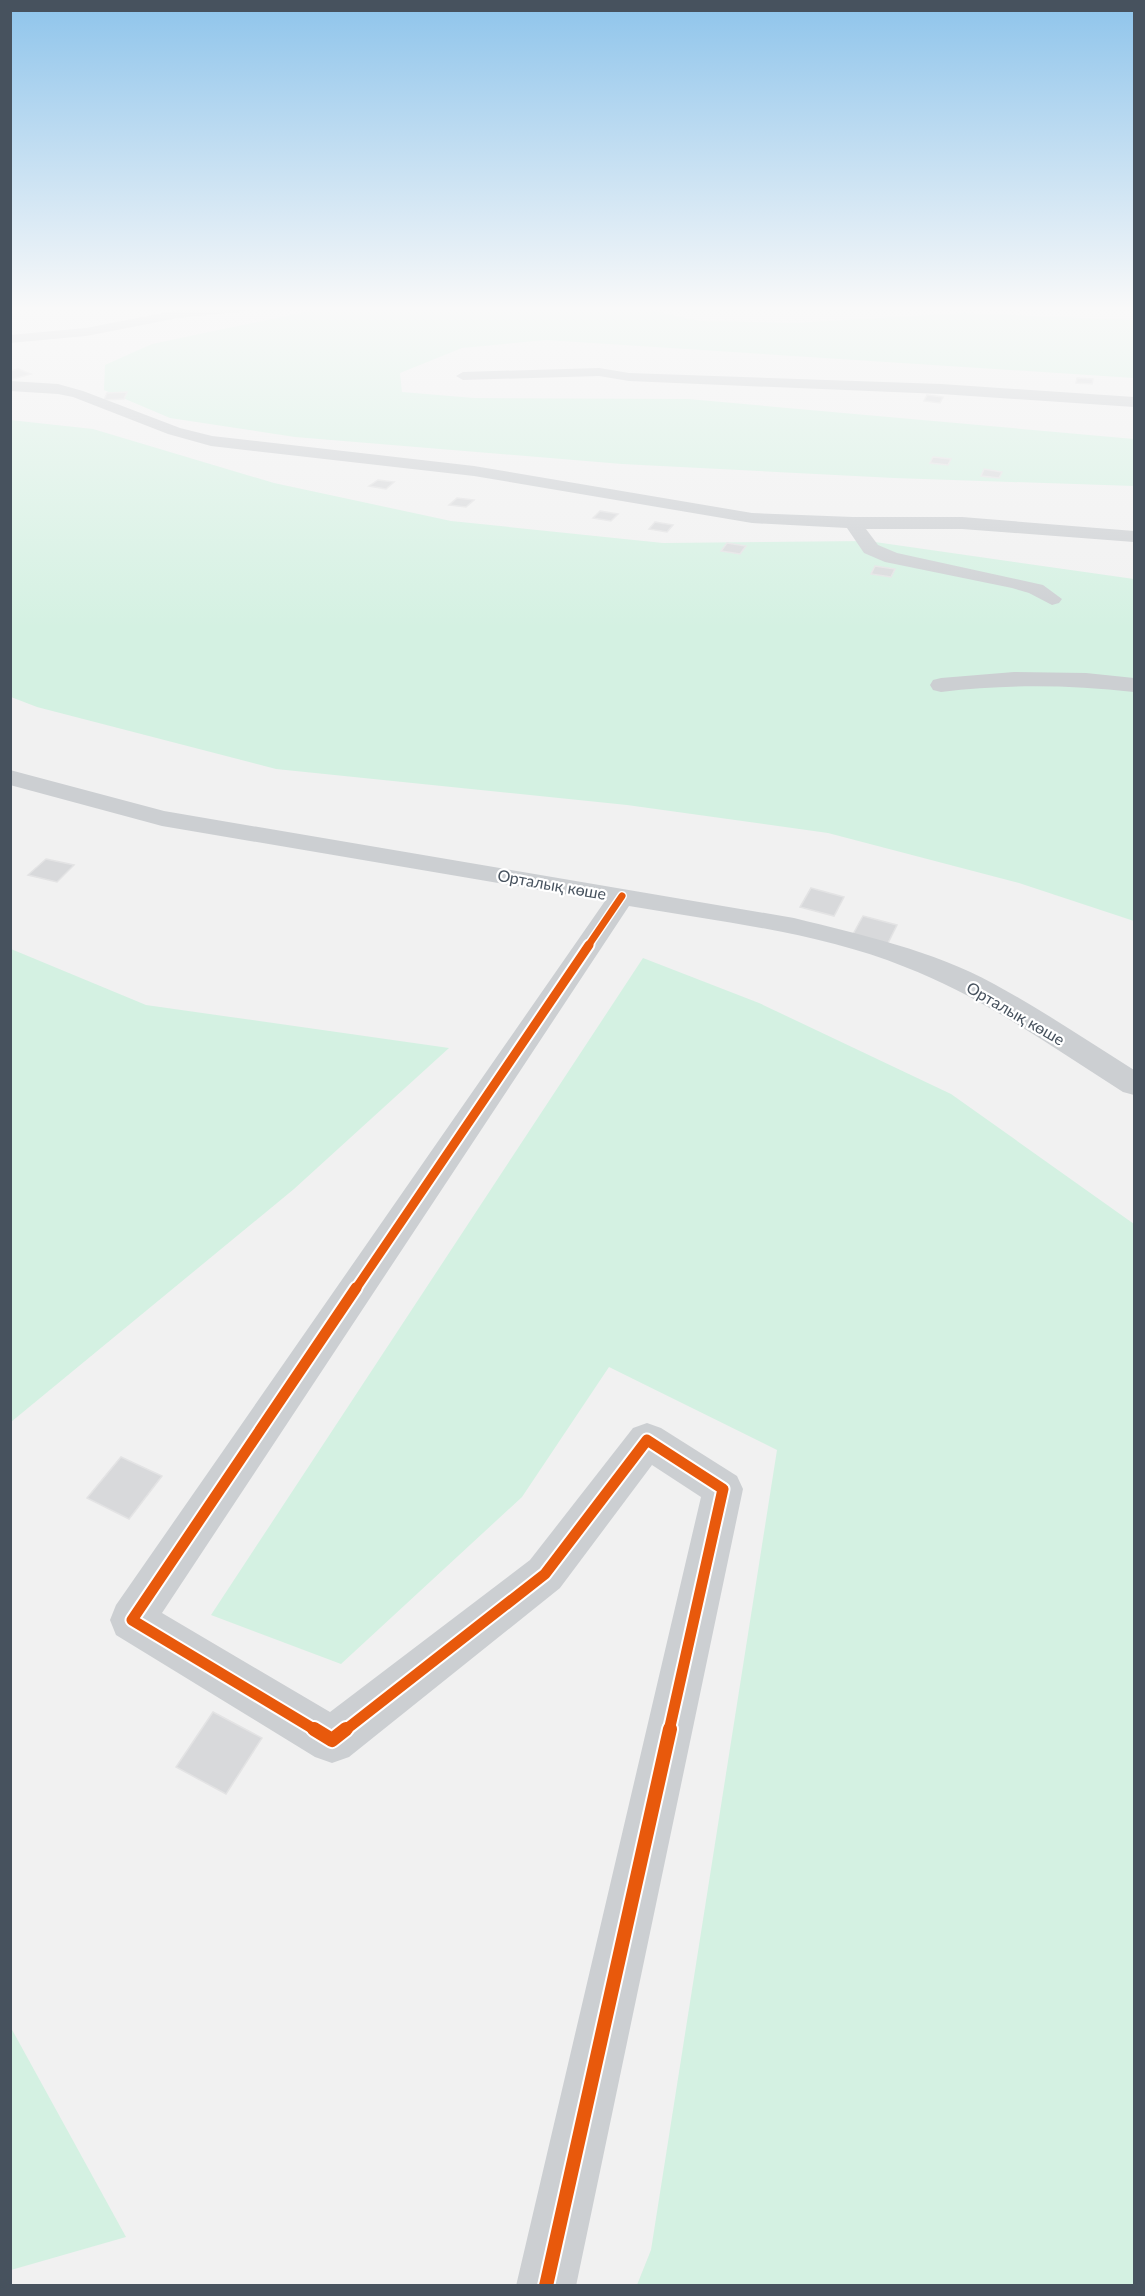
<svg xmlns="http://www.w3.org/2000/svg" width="1145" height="2296" font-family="Lato,sans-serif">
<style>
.green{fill:#d4f1e2}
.building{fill:#d8d9db;stroke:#e3e3e4;stroke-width:1.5}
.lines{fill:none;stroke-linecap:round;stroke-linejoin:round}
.minor{fill:#cccfd2;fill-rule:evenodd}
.cycleway-far3-casing{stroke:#fff;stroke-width:10}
.cycleway-far2-casing{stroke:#fff;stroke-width:13}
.cycleway-far1-casing{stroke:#fff;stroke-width:15}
.cycleway-casing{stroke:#fff;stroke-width:18}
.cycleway-far3{stroke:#e8590c;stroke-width:7}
.cycleway-far2{stroke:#e8590c;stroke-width:9}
.cycleway-far1{stroke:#e8590c;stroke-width:11}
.cycleway{stroke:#e8590c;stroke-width:14}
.labels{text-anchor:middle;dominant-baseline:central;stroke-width:4.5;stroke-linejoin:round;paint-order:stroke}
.street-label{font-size:16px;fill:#47525e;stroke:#fff}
</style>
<rect width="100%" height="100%" fill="#f1f1f1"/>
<g class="green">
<polygon points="325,308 637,308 701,321 795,323 964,313 1134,320 1134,378 546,340 462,348 400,373 402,392 474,398 688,399 1134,439 1134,486 894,478 622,464 295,437 170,418 104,390 105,365 152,344"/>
<polygon points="10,420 93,429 274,483 451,521 663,543 868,541 1134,579 1134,921 1019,883 828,833 627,805 276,769 37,707 11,697"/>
<polygon points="11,949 146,1005 449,1048 294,1189 11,1422"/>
<polygon points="643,958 759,1003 951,1094 1134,1224 1134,2285 637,2285 651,2250 777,1450 609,1367 522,1497 341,1664 211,1615"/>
<polygon points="10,2026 126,2237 11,2270 10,2270"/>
</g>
<g class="building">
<polygon points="18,369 31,374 10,380 10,371"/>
<polygon points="1077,378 1093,379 1092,384 1076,383"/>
<polygon points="127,392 124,399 104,400 107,393"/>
<polygon points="927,395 943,397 940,403 924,401"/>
<polygon points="933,457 951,459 948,465 930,463"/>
<polygon points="984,469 1002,472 999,478 981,476"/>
<polygon points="378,480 394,482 386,489 369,486"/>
<polygon points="457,498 474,500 466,507 449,505"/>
<polygon points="600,511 618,514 611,521 593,518"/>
<polygon points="655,522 673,525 667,532 649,529"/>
<polygon points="727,543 746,546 740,554 721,551"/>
<polygon points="875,566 895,569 891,577 871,574"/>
<polygon points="46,859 74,865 57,882 28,875"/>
<polygon points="811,888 844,897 834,916 800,907"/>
<polygon points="863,916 897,925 887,945 852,936"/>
<polygon points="121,1457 162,1476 129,1519 87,1498"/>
<polygon points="213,1712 262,1738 226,1794 176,1767"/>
</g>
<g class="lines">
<g class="minor">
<polygon points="202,308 247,308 240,312 178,318 86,336 10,343 10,335 86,328 178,310"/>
<polygon points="599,368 629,373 941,384 1134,397 1134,407 941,394 629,381 599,376 463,380 456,376 463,372"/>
<polygon points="10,381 58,384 83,391 180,428 212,436 474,466 752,513 853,517 962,517 1134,531 1134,542 962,529 866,529 878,545 897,553 1043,585 1062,599 1059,603 1052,605 1029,593 1012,588 885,562 864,553 847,528 752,523 474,476 211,446 168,434 73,397 58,394 10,391"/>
<path d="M1014 672 1086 673 1134 678V692C1068 685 1008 684 941 692L933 690 930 685 933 680 941 678Z"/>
<path d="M10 770 164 811 794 918C862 935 932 950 994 984 1042 1010 1088 1041 1134 1070V1095L1123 1092C1052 1047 983 997 905 967 818 932 721 922 629 906L162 1613 330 1712 530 1560 633 1428 647 1423 661 1428 737 1476 743 1489 576 2286H516L701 1497 652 1465 560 1588 349 1757 332 1763 315 1757 116 1635 110 1620 116 1605 605 901 162 826 10 785Z"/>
</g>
<g class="cycleway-far3-casing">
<polyline id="cycleway-far3" points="588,946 622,896"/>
</g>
<g class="cycleway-far2-casing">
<polyline id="cycleway-far2" points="355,1290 589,945"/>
</g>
<g class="cycleway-far1-casing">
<g id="cycleway-far1">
<polyline points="317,1731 132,1620 356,1288"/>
<polyline points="344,1731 545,1574 647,1440 723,1489 669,1731"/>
</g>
</g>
<g class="cycleway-casing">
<g id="cycleway">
<polyline points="314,1729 332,1740 346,1729"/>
<polyline points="546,2286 670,1729"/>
</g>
</g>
<use href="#cycleway-far3" class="cycleway-far3"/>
<use href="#cycleway-far2" class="cycleway-far2"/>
<use href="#cycleway-far1" class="cycleway-far1"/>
<use href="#cycleway" class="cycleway"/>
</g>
<linearGradient id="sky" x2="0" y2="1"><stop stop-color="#8ec4eb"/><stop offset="0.49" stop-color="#f9f9f9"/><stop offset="1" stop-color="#f9f9f9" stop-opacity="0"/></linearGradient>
<rect width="1145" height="629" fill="url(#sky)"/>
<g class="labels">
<g class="street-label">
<text transform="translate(552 884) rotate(10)">Орталық көше</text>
<text transform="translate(1016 1013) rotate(30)">Орталық көше</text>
</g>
</g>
<rect width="1145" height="2296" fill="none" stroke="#47525e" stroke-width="24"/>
</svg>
